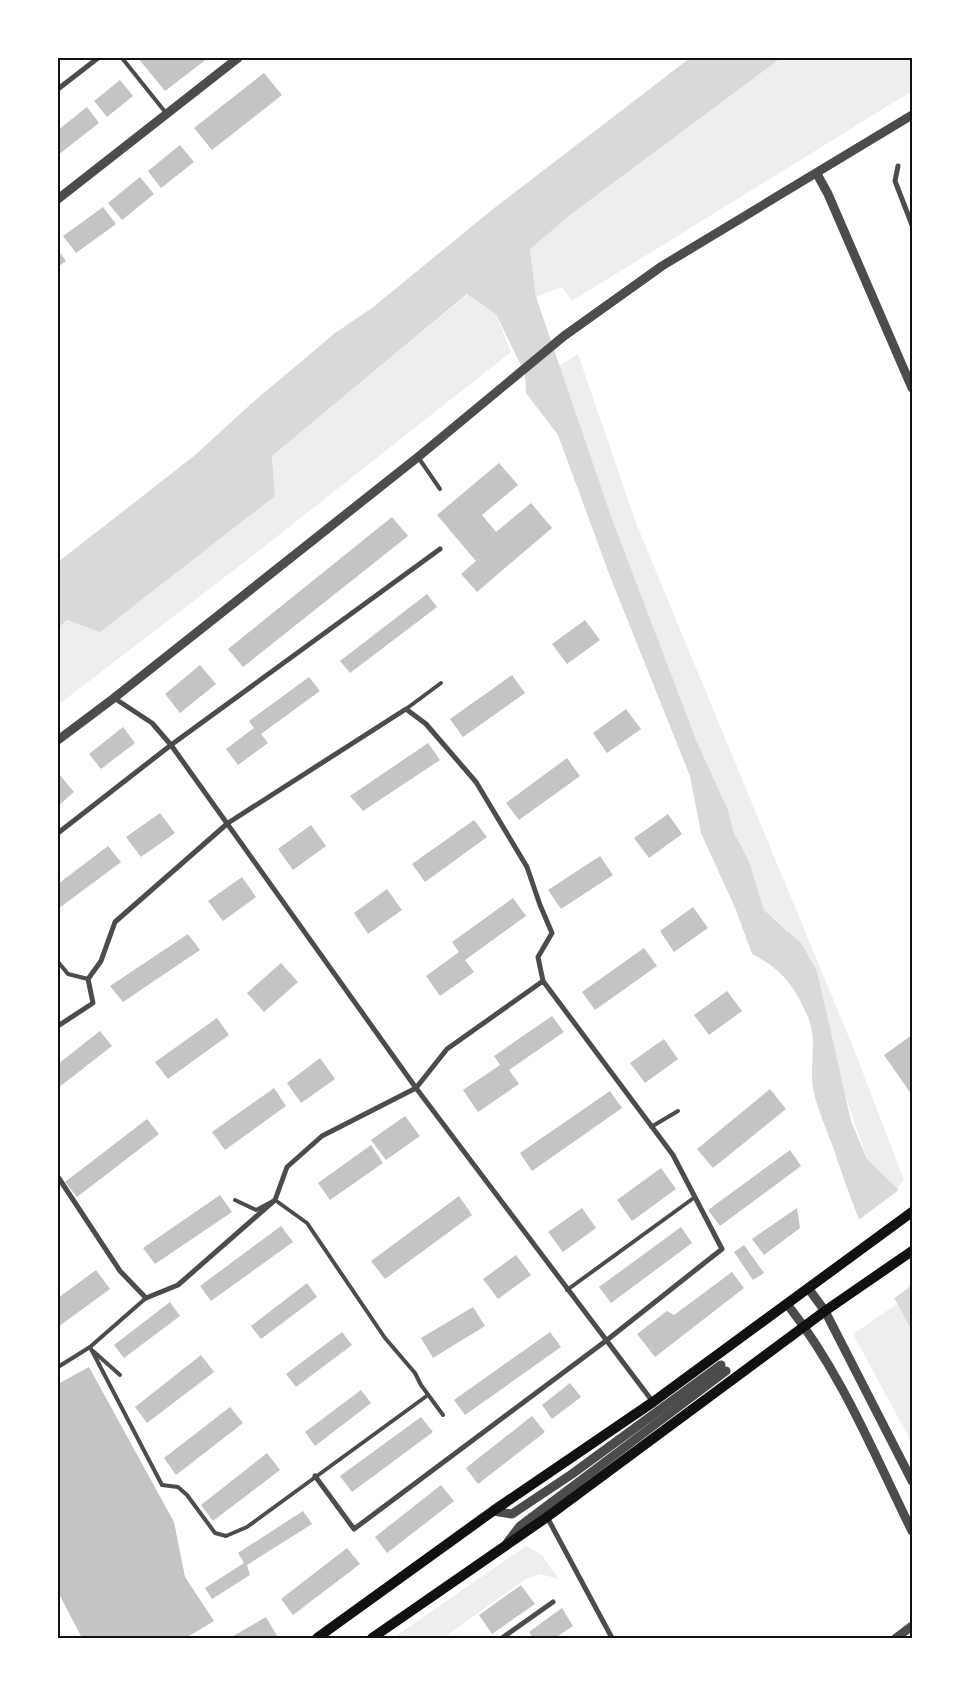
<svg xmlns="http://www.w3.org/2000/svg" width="970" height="1696" font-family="Lato,sans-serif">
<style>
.green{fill:#eee}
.water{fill:#d9d9d9}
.pier{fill:#fff}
.building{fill:#c4c4c4}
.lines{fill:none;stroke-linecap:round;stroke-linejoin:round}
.service{stroke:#4c4c4c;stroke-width:4}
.minor{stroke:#4c4c4c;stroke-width:5}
.tertiary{stroke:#4c4c4c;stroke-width:9}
.secondary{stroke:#111;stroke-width:10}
.neatline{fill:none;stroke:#111;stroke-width:2}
</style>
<rect width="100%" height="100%" fill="#fff"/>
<g class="green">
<polygon points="781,58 912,58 912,91 572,301 562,287 536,297 530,249 574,212"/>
<polygon points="468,294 496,314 511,352 251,557 58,705 58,628 67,620 101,631 275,496 272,456"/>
<polygon points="578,354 636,523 855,1052 904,1180 897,1188 867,1159 788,930 764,910 749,861 734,833 728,810 696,740 662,654 612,519 559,366"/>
<polygon points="897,1304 912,1331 912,1443 853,1334"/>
<polygon points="526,1546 542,1555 559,1579 540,1574 526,1579 443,1638 393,1638"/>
</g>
<path class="water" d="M690 58H781L574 212 530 249 536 297 612 519 696 740 728 810 734 833 749 861 764 910 801 943 817 971 851 1121 867 1159 897 1188 912 1229V1331C879 1273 854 1211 833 1147 826 1128 817 1108 813 1089 809 1065 818 1041 808 1017 794 986 783 970 752 954L736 910 701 833 690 776 611 579 558 435 526 393 525 374 496 314 467 294 272 456 275 496 100 632 67 620 58 628V562L194 456 252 403 335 333 372 308 493 209Z"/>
<polygon class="pier" points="900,1189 912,1222 912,1285 892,1300 856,1222"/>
<g class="building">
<polygon points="138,58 208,58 165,91"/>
<polygon points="264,73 282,95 212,150 194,128"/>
<polygon points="120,80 133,96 107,117 94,101"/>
<polygon points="87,107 99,123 58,155 58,130"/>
<polygon points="180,145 194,162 161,188 148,171"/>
<polygon points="140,177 154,194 122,220 108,203"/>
<polygon points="103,207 116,224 76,253 63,236"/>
<polygon points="58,250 66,261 58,267"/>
<polygon points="499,463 518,485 482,515 496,532 531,503 552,528 477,592 461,574 476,561 437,515"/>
<polygon points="392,517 408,536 243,667 228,649"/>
<polygon points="427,594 437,607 350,673 340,661"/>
<polygon points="585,620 600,640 567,664 552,644"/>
<polygon points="200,665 216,684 180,713 165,694"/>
<polygon points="512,675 525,693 463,737 450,719"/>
<polygon points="309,677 320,691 261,734 268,743 238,765 226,749 254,728 249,721"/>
<polygon points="626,709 641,729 607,753 593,733"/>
<polygon points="123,727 135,743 101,769 89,754"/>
<polygon points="428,743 440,760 363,811 350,796"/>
<polygon points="567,758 580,776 519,820 506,803"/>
<polygon points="59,774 74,792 58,806 58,775"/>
<polygon points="160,813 175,833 141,857 126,837"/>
<polygon points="668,814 682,834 649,858 634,838"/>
<polygon points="474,820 487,837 425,882 412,864"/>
<polygon points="311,825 326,846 293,870 278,849"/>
<polygon points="108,846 121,862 58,909 58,884"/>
<polygon points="600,856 613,875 561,909 548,890"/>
<polygon points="242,877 256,897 223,921 208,901"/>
<polygon points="387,889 402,910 368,934 354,913"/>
<polygon points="513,898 526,916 465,960 474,972 440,996 426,976 459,952 452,942"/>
<polygon points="693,907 708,928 674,952 660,931"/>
<polygon points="188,934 200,950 123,1002 110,986"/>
<polygon points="644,948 657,966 595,1010 582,992"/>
<polygon points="281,963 298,982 264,1012 247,993"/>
<polygon points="727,991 742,1011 709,1035 694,1015"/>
<polygon points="552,1016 564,1032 509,1070 519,1084 478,1112 463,1090 500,1065 494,1056"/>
<polygon points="217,1018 229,1035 168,1079 155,1062"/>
<polygon points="100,1031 112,1046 58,1088 58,1064"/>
<polygon points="912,1035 912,1095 884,1055"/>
<polygon points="664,1039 678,1059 645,1083 630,1063"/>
<polygon points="320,1058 335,1079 301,1103 287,1083"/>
<polygon points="274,1088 286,1106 225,1150 212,1132"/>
<polygon points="770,1089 786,1109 713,1168 697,1149"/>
<polygon points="610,1091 622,1108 532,1171 520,1153"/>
<polygon points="405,1116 420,1136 386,1160 371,1140"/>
<polygon points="147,1119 159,1134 77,1197 65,1182"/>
<polygon points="371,1145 383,1163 330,1200 318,1183"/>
<polygon points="790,1150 801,1166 720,1226 708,1210"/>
<polygon points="661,1168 676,1189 632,1221 617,1200"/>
<polygon points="220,1195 232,1212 155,1264 143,1248"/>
<polygon points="459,1196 472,1215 385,1279 371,1261"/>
<polygon points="582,1208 596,1228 563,1252 548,1232"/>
<polygon points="797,1208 800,1228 764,1255 752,1239"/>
<polygon points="281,1226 293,1242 211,1301 200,1286"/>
<polygon points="681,1227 692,1243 611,1303 599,1287"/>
<polygon points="744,1245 764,1273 753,1280 734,1252"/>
<polygon points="516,1255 531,1275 498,1299 483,1279"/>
<polygon points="96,1270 110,1289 58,1327 58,1298"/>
<polygon points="732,1272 744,1288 655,1357 637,1334 667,1311 674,1315"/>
<polygon points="307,1283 317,1297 261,1339 251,1326"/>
<polygon points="170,1302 180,1316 124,1358 114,1345"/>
<polygon points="473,1307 485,1326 433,1358 421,1338"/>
<polygon points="342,1332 352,1345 296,1387 286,1374"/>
<polygon points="550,1332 561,1347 465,1415 454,1400"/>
<polygon points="201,1355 214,1372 147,1423 135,1407"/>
<polygon points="89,1367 174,1522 185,1577 214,1621 189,1636 190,1638 82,1638 58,1592 58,1384"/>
<polygon points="570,1383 581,1397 552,1419 542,1405"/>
<polygon points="361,1390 371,1403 315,1446 305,1432"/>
<polygon points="230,1407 243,1423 176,1475 164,1458"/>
<polygon points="532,1416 545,1432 478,1484 466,1468"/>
<polygon points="421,1417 433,1432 352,1492 340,1476"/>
<polygon points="267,1453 280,1470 213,1521 201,1505"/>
<polygon points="441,1485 454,1501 387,1553 375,1537"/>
<polygon points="303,1511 312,1524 247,1565 250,1575 212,1599 205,1588 244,1563 238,1553"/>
<polygon points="347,1548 360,1564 293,1615 281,1599"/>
<polygon points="521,1585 535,1604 492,1634 479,1615"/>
<polygon points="562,1608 573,1626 555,1638 533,1638 529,1632"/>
<polygon points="266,1617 277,1636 273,1638 230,1638"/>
</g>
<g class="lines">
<g class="service">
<polyline points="122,58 166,113"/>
<polyline points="418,457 440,489"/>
<polyline points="406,709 441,683"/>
<polyline points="59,963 68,974 88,979"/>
<polyline points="651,1127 678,1111"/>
<polyline points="235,1200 256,1210 275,1200 307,1223 385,1338 415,1373 421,1385 443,1415"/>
<polyline points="567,1290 695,1197"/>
<polyline points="90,1347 162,1485 178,1487 187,1495 215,1533 226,1536 247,1527 428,1395"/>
<polyline points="93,1351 120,1375"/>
<polyline points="58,1367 90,1347 146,1298"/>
</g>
<g class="minor">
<polyline points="58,89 98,58"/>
<polyline points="898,166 895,181 912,225"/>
<polyline points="114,698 152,723 171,745 416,1088 653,1402"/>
<polyline points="58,833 171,745 440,549"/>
<polyline points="58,1026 93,1003 88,979 101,961 115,922 228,823 406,709 426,724 476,782 527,867 540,905 552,933 538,957 543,981"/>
<polyline points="58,1177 120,1271 146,1298 178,1285 275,1200 287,1167 322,1136 416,1088 447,1049 543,981 673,1155 722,1249 607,1340 354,1529 315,1476"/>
<polyline points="547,1517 612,1638"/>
<polyline points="502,1638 553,1602"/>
</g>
<g class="tertiary">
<polyline points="817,174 828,194 912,388"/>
<polyline points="58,199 238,58"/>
<polyline points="58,740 114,698 418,457 564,336 662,266 912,115"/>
<polyline points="808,1288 825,1311 912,1481"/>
<path d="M787 1304C841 1372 874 1454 912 1531"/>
<polyline points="493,1511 512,1514 572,1474 721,1365"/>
<polyline points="507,1543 520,1526 726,1371"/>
<polyline points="896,1638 912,1626"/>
</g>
<g class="secondary">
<polyline points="317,1638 493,1511 653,1402 912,1212"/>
<polyline points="372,1638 547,1517 825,1311 912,1251"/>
</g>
</g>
<rect width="970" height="1696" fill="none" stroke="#ffffff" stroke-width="118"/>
<rect x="59" y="59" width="852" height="1578" class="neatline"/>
</svg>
